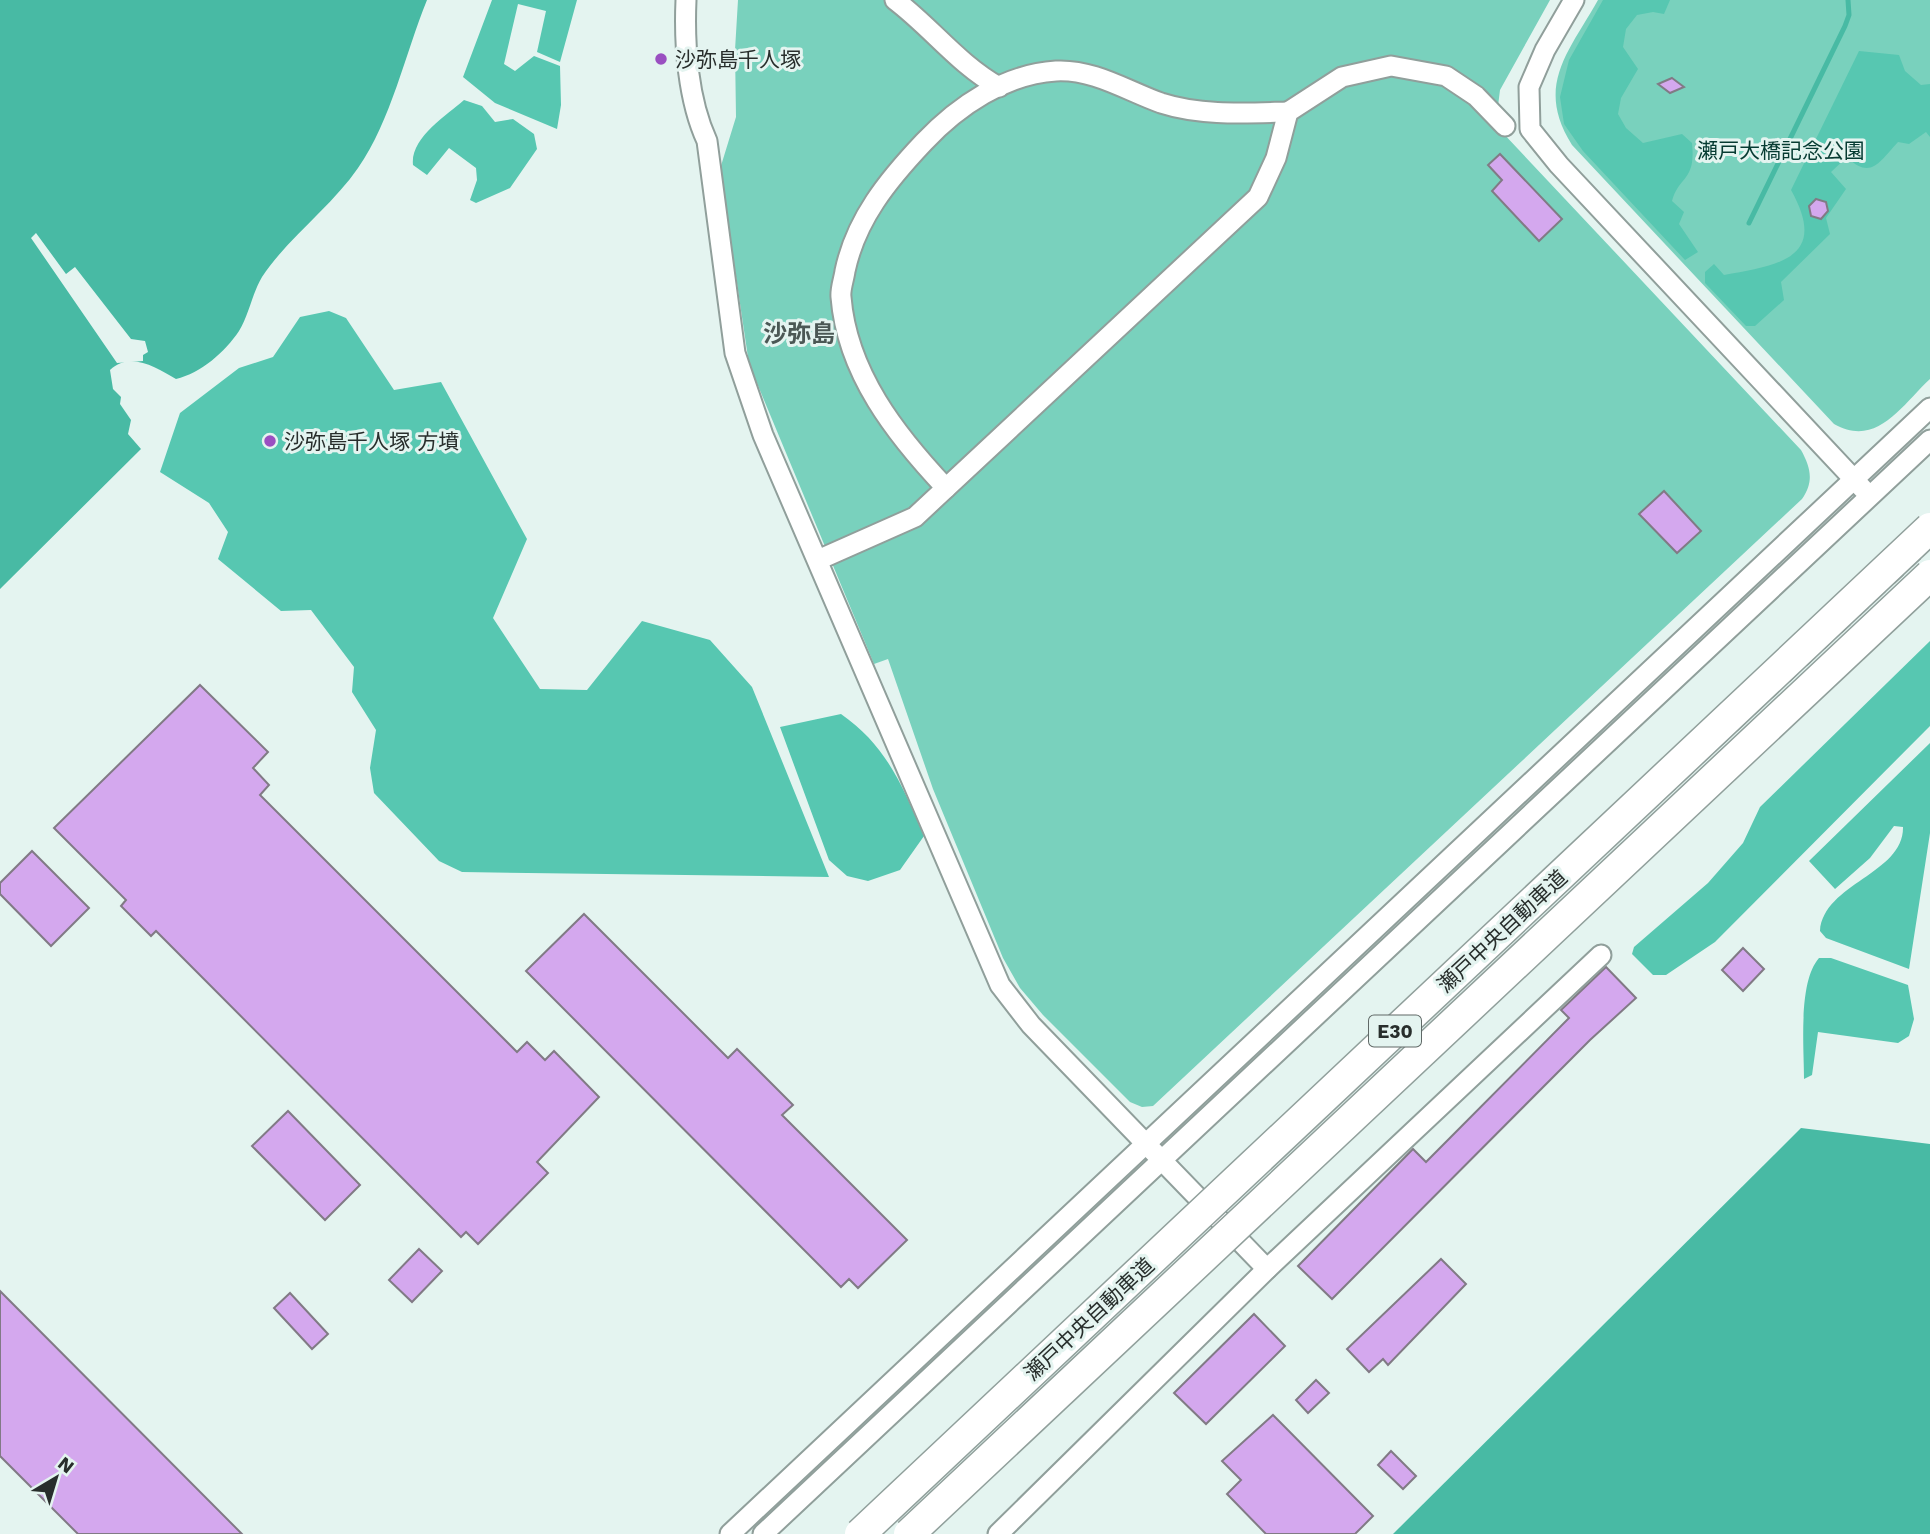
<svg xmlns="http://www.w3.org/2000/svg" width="1930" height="1534" font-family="'Work Sans','Noto Sans JP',sans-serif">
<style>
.green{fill:#79d1bd}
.forest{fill:#57c7b1}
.water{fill:#48baa4}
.pier{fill:#e4f4f0}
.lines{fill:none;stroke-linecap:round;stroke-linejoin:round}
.stream{stroke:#48baa4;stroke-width:5}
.building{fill:#d4a8ee;stroke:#817a85;stroke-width:2}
.minor-casing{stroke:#909f9b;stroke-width:23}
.minor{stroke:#fff;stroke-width:19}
.rail{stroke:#434a48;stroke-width:5;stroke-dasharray:12 12;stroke-linecap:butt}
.highway-bridge-casing{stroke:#909f9b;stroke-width:33;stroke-linecap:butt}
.highway-bridge{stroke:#fff;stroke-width:30}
.poi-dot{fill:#9a4fc1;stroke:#e4f4f0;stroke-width:2.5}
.labels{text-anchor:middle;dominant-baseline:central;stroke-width:6;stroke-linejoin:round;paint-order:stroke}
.shield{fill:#e4f4f0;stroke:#606967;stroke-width:2}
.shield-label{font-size:19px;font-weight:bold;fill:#282e2c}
.poi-label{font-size:21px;fill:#282e2c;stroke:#e4f4f0;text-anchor:start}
.park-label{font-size:21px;fill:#063b32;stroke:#e4f4f0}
.street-label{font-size:21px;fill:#282e2c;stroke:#e4f4f0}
.quarter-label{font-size:24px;font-weight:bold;fill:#4b5855;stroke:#e4f4f0}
</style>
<rect width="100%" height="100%" fill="#e4f4f0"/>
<g class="green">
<path d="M738 0H1550L1500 90 1498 106 1502 132 1801 450C1811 468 1814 482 1802 499L1153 1106 1142 1107 1130 1102 1043 1015 1020 988 1003 958 933 789 888 659 874 664 749 364 720 169 736 117 735 50Z"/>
<path d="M1598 0H1930V379C1901 406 1877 448 1834 424L1572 145C1535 86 1568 53 1598 0Z"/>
</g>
<g class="forest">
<polygon points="492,0 577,0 560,62 537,52 546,11 518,4 504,64 515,71 534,56 560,66 561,105 557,129 495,103 463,77"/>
<path d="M1603 0H1670L1664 14 1653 12 1637 15 1626 29 1623 47 1638 69 1621 98 1618 114 1626 128 1643 143 1682 134 1692 143C1696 182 1679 175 1672 201L1684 212 1679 224 1698 252 1685 260 1583 151 1564 124 1560 97 1569 60Z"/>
<path d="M1859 51 1899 55 1905 71 1921 85 1930 84V137L1926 132 1909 144 1898 142C1880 161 1871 181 1847 157L1831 172 1846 189 1826 218 1830 234 1781 282 1784 300 1755 326H1746L1705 283V272L1714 264 1724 275C1780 265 1829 258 1791 190Z"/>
<path d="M464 100 482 106 495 122 513 119 534 134 537 149 510 188 476 203 470 200 477 180 476 168 449 148 427 175 413 165C410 138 446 116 464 100Z"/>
<polygon points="329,311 346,318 394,390 441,382 527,539 493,618 540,689 587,690 642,621 710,640 752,687 829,877 462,872 439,861 374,793 370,768 376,730 352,692 354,667 311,610 281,611 218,559 228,532 209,503 160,472 180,413 239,368 273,357 300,317"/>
<polygon points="1930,641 1930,726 1715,942 1666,975 1653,975 1632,954 1634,947 1708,883 1743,843 1760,807"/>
<path d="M841 714C887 746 903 787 924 836L900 870 868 881 847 876 829 860 780 727Z"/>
<path d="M1930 743V833L1909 969 1826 938 1820 931C1824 883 1904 874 1903 827L1894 826 1870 858 1835 889 1809 861Z"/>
<path d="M1819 958H1831L1908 985 1914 1019 1909 1036 1898 1043 1818 1032 1812 1075 1804 1079C1804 1047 1798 982 1819 958Z"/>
</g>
<g class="water">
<path d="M0 0H427C405 54 391 121 358 168 332 206 286 240 262 277 252 294 249 315 239 331 225 352 201 373 176 379 156 367 130 351 110 370L113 389 121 397 120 404 131 420 128 434 141 449 0 589Z"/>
<polygon points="1801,1128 1930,1144 1930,1534 1393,1534"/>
</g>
<polygon class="pier" points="36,233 66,274 75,267 131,339 145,341 148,352 143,355 143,361 117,363 31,238"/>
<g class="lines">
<polyline class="stream" points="1749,223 1845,26 1849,15 1848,0"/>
</g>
<g class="building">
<polygon points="1672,78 1684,87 1670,93 1658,84"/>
<polygon points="1500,154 1562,219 1539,241 1492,191 1502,180 1488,165"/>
<polygon points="1816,199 1826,202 1828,211 1821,219 1811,216 1809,206"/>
<polygon points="1664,491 1701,531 1677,553 1639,514"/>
<polygon points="200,685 268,752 253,768 269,785 260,795 517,1052 527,1042 545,1060 554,1051 599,1097 537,1162 548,1173 478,1244 466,1232 461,1237 156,931 151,936 121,906 126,900 54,828"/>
<polygon points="32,851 89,908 51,946 0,894 0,883"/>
<polygon points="584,914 728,1058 737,1049 793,1105 782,1115 907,1240 858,1288 849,1279 841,1287 526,971"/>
<polygon points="1743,948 1764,969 1743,991 1722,970"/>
<polygon points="1606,967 1636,998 1590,1040 1332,1299 1298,1266 1413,1149 1426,1162 1569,1018 1561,1010"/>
<polygon points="288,1111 360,1185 325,1220 252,1146"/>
<polygon points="419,1249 442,1271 412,1302 389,1280"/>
<polygon points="1441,1259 1466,1284 1388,1365 1383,1359 1369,1372 1347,1349"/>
<polygon points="0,1291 242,1534 78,1534 0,1456"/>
<polygon points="290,1293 328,1334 312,1349 274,1308"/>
<polygon points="1254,1314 1285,1346 1206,1424 1174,1393"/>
<polygon points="1316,1380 1329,1393 1308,1413 1296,1400"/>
<polygon points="1273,1415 1373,1516 1355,1534 1266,1534 1227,1494 1241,1480 1222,1461"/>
<polygon points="1391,1451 1416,1476 1403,1489 1378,1465"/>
</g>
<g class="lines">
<g class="minor-casing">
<g id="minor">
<path d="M686 0C684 45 688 100 707 141L735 353 763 435 1000 985 1031 1025 1267 1269"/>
<path d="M895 0C932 28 958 64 999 87"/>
<polyline points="1574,0 1545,50 1529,87 1530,129 1559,165 1863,489"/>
<path d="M946 488C896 435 847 373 841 297 840 289 844 279 845 271 856 219 888 180 924 142 958 106 1005 74 1056 71 1094 69 1127 91 1161 103 1201 116 1247 113 1288 112"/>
<polyline points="818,560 915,517 1258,197 1276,158 1288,112 1342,77 1391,66 1446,76 1476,96 1505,126"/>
<polyline points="730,1534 1930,408"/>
<polyline points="763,1534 1930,440"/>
<polyline points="998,1534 1267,1269 1601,955"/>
</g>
</g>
<use href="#minor" class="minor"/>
<polyline class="rail" points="878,1534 1930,547"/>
<g class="highway-bridge-casing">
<g id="highway-bridge">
<polyline points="860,1534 1930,528"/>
<polyline points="909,1534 1930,575"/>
</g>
</g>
<use href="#highway-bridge" class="highway-bridge"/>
</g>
<g class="poi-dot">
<circle cx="661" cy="59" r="7"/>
<circle cx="270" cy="441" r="7"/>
</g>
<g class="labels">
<rect class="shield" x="1369" y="1015.5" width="52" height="31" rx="5"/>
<g class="shield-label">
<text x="1395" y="1031">E30</text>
</g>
<g class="poi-label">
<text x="675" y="59">沙弥島千人塚</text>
<text x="284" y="441">沙弥島千人塚 方墳</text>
</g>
<g class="park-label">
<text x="1781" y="150">瀬戸大橋記念公園</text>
</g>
<g class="street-label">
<text transform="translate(1502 931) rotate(-43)">瀬戸中央自動車道</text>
<text transform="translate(1089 1319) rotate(-43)">瀬戸中央自動車道</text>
</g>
<g class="quarter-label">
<text x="799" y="334">沙弥島</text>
</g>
</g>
<g transform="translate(56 1478) rotate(38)" stroke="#e4f4f0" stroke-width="5" paint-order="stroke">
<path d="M0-5L12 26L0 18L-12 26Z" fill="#282e2c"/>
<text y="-10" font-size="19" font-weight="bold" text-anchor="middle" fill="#282e2c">N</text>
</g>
</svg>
